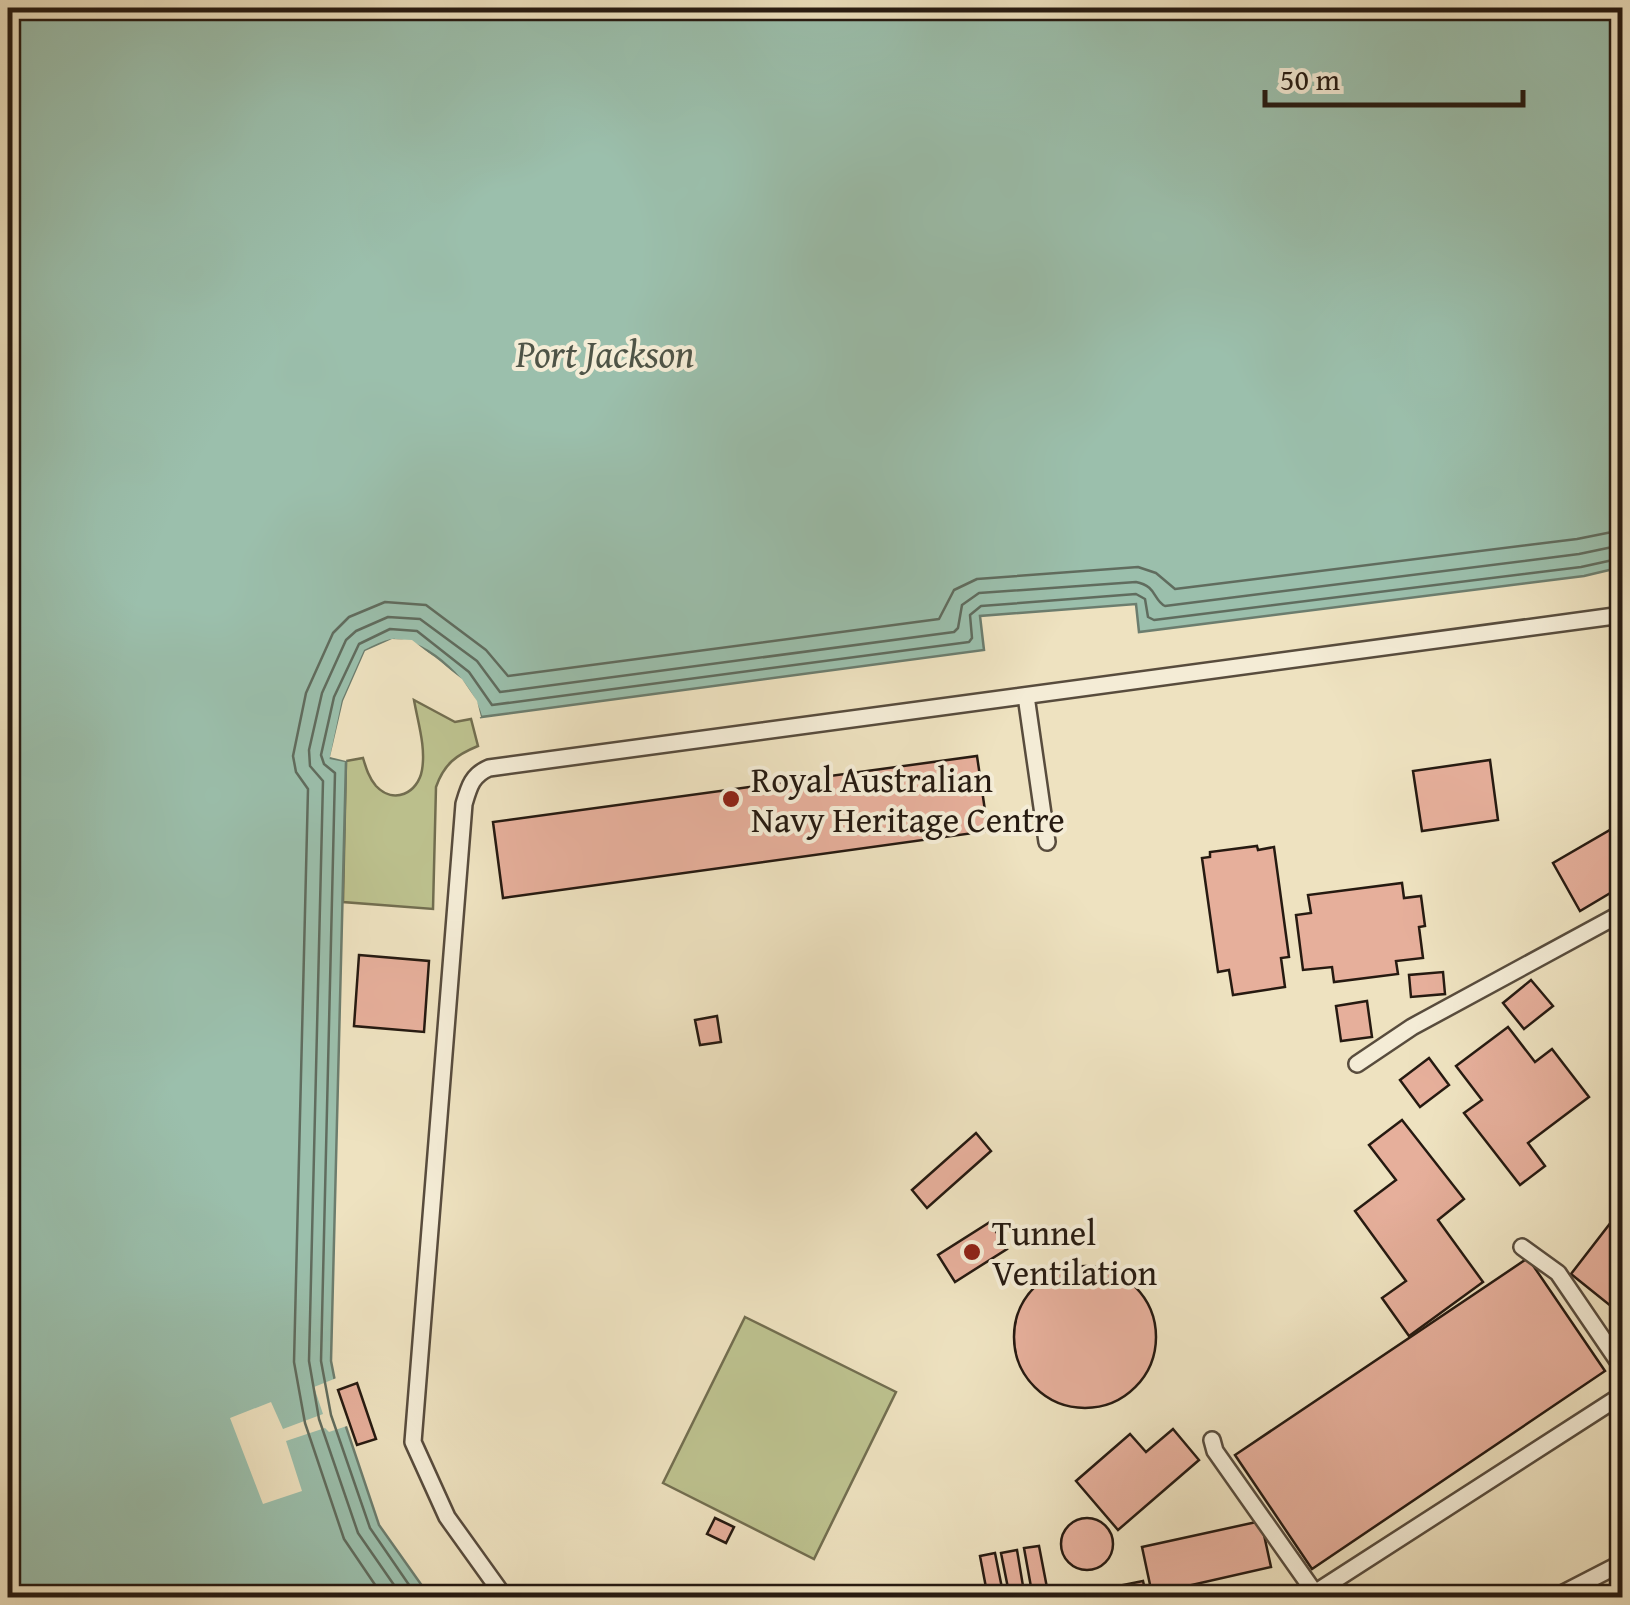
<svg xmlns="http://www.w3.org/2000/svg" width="1630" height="1605" font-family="'Gentium Book Plus',serif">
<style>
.green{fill:#bdc28f;stroke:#726e50;stroke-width:2.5}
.water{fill:#9bbfac;stroke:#6c7d6e;stroke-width:2.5}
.pier{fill:#eee2c0}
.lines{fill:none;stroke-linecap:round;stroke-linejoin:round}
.shore{stroke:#606c5e;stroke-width:2.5}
.building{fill:#e6af9b;stroke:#261a11;stroke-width:2.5}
.service-casing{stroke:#584c3d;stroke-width:20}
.service{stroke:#f4ecd6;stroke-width:15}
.poi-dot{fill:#8f2418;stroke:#f4ecd6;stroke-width:4}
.labels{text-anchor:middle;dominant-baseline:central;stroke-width:8;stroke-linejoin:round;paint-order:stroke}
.poi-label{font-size:35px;fill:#261a11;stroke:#f4ecd6;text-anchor:start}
.water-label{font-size:38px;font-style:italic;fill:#4f5447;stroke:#f4ecd6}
</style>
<rect width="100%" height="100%" fill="#eee2c0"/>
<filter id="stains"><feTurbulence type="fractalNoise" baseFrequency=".002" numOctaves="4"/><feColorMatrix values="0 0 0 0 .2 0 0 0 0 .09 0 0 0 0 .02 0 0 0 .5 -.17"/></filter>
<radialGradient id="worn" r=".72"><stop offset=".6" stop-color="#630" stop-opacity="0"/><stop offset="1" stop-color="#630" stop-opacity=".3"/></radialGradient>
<g class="green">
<path d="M414 700 455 722 471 719 478 746C456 755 444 764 436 787L433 909 343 902 346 761 363 758C366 768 369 778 376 786 394 805 418 793 422 770 426 747 418 723 414 700Z"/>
<polygon points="745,1317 896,1392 814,1559 663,1483"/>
</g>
<path class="water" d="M8 8H1622V567L1584 576 1139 632 1136 604 980 616 984 650 481 717C473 684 431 642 395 640 386 639 374 647 365 651L343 701 331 758 346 761 331 1361 341 1412 379 1525 430 1597 8 1598Z"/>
<g class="pier">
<polygon points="392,639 412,640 462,679 477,701 481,717 476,718 472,704 459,682 411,645 393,644 369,655 348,702 336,754 347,756 346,761 330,757 343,701 365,651"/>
<polygon points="339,1377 350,1425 329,1432 325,1428 286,1441 302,1491 263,1504 230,1418 271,1402 283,1429 323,1414 314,1387"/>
</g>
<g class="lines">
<g class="shore">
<polyline points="384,1598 344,1539 305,1423 294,1362 308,789 296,772 293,756 306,693 333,633 349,617 385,602 426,605 486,650 508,676 939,619 954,590 977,579 1138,567 1156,573 1175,589 1577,539 1622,530"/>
<path d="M403 1598 358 1533 319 1419 309 1361 323 781 310 766 309 750 322 693 346 640 356 631 388 617 420 619 477 661 500 692 954 632 958 628 962 605 979 593 1136 582C1157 586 1153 600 1165 606L1579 554 1622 545"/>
<polyline points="418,1598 370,1528 331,1415 321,1361 335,773 324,764 321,755 334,697 359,644 390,629 417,631 469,672 492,705 969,642 972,638 970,615 981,606 1136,594 1145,599 1148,617 1154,620 1581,567 1622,558"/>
</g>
</g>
<g class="building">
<polygon points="977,756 988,831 503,898 493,822"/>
<polygon points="1490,760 1498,820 1422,831 1413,771"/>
<polygon points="1622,823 1622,886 1580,911 1553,863"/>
<polygon points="1257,846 1258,850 1274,847 1289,957 1281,958 1285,987 1233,995 1229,970 1218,972 1202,858 1210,857 1210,852"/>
<polygon points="1402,883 1404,898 1421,896 1425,926 1419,927 1423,958 1396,961 1398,974 1334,982 1332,967 1303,970 1296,915 1311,913 1308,895"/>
<polygon points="359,955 429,961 424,1032 354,1026"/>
<polygon points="1443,972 1445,994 1411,997 1409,975"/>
<polygon points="1531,980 1553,1006 1524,1029 1503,1003"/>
<polygon points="1367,1001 1372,1037 1341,1041 1336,1006"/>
<polygon points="717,1016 721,1042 700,1045 695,1020"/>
<polygon points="1508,1027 1535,1062 1552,1049 1589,1097 1528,1143 1545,1166 1520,1185 1464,1113 1482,1100 1456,1066"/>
<polygon points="1429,1058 1449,1085 1420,1107 1400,1080"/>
<polygon points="1402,1120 1464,1199 1438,1220 1483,1282 1409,1336 1382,1298 1406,1281 1355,1211 1396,1180 1369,1145"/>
<polygon points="976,1133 991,1151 927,1208 912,1190"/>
<polygon points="1622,1208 1622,1315 1571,1274"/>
<polygon points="990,1222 1007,1249 955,1282 938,1255"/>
<polygon points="1528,1258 1605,1371 1312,1569 1235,1455"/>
<circle cx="1085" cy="1337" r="71"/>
<polygon points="357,1383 376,1439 357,1445 338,1390"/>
<polygon points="1173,1429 1199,1460 1118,1530 1076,1481 1130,1434 1146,1452"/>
<circle cx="1087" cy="1544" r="26"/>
<polygon points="715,1518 734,1527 726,1543 707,1534"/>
<polygon points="1261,1521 1271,1567 1152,1594 1142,1547"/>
<polygon points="1039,1546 1049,1598 1033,1598 1024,1548"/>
<polygon points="1017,1550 1025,1598 1010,1598 1001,1553"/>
<polygon points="995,1553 1004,1598 988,1598 980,1556"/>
<polygon points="1143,1581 1147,1598 1059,1598"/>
</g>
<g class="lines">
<g class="service-casing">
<g id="service">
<polyline points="1026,696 1047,842"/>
<polyline points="1357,1064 1412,1027 1622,913"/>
<polyline points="1522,1247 1558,1273 1622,1367"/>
<polyline points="1212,1440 1215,1451 1315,1593"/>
<path d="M505 1598 447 1517 413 1442 464 804C469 787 472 775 489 768L1622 615"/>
<polyline points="1307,1598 1622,1395"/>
<polyline points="1554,1598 1622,1563"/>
</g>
</g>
<use href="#service" class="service"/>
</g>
<g class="poi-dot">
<circle cx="731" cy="799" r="10"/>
<circle cx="972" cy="1252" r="10"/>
</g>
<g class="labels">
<g class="poi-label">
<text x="751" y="779">Royal Australian<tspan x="751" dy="40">Navy Heritage Centre</tspan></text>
<text x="992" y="1232">Tunnel<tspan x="992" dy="40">Ventilation</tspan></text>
</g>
<g class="water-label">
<text x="605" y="353">Port Jackson</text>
</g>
</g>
<rect width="1630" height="1605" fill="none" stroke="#eee2c0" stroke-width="40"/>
<rect x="10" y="10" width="1610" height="1585" fill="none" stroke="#261a11" stroke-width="5"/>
<rect x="20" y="20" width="1590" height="1565" fill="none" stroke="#261a11" stroke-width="2.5"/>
<path d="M1265 90v15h258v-15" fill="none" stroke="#261a11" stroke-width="5"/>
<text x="1280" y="90" font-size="30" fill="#261a11" stroke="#f4ecd6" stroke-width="8" paint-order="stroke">50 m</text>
<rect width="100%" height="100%" filter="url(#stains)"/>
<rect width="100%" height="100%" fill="url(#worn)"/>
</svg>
